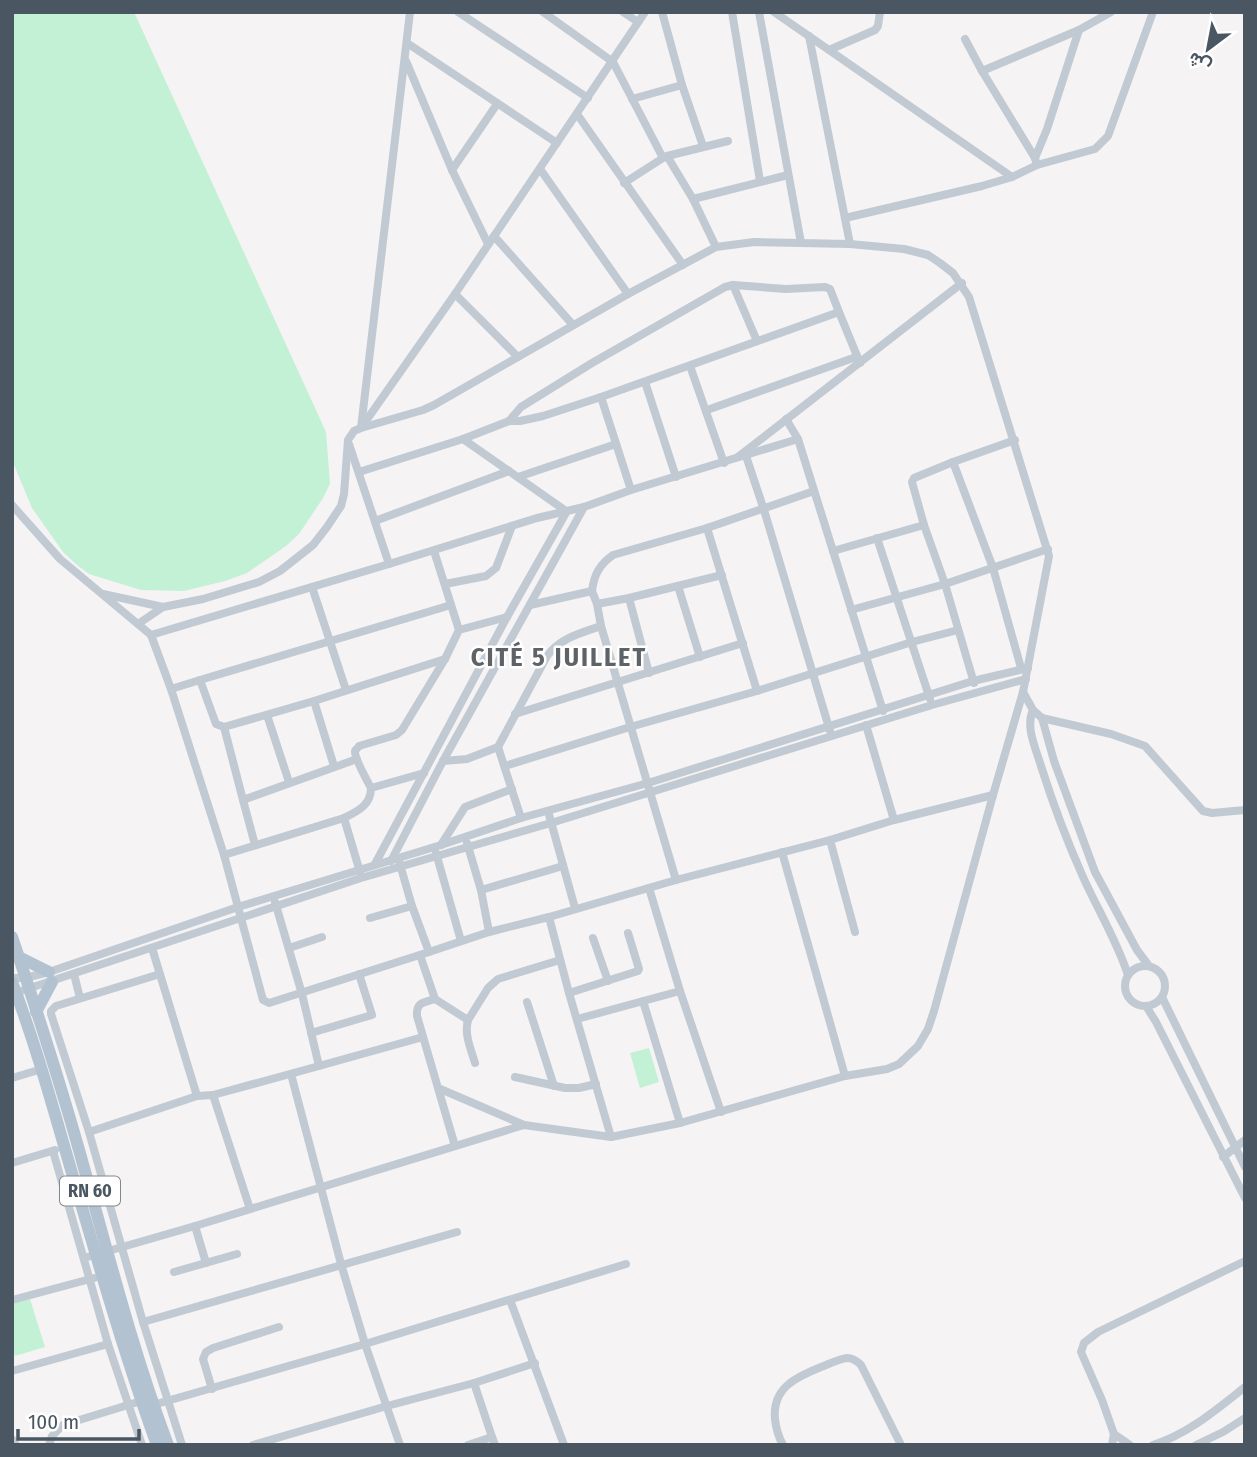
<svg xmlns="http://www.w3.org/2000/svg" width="1257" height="1457" font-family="'Fira Sans Condensed',Vazirmatn,sans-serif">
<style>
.pitch{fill:#c3f1d5}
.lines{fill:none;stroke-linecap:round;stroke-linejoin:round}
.minor{stroke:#c1cad2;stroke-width:8}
.primary{stroke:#b3c2d1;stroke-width:12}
.labels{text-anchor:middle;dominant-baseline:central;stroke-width:5;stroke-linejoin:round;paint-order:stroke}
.shield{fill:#fff;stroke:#808990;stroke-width:2}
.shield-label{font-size:18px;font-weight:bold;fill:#4a5661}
.district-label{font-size:26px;font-weight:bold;letter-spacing:2px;fill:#5f6368;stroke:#fff}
</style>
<rect width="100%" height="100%" fill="#f5f3f3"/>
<g class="pitch">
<polygon points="12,12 134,12 326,432 330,484 323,498 299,534 286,546 247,573 225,581 184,591 141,590 89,574 77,565 63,552 32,508 12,460"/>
<polygon points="649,1048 659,1082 640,1088 630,1053"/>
<polygon points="29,1296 45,1347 15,1356 12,1346 12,1301"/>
</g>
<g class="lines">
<g class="minor">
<polyline points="410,12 361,428 455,294 645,12"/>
<polyline points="458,12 588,98"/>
<polyline points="543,12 613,62 663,158 667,156 693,199 716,247"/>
<polyline points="623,12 638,22"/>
<polyline points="732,12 760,181"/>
<polyline points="759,12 801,243"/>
<polyline points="774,12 829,50 875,30 878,26 880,12"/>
<polyline points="809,36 850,244"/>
<polyline points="965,39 982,71 1035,158 1037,165"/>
<polyline points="407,43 557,143"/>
<polyline points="829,50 1012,177"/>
<polyline points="406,61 452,170 488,244"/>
<polyline points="982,71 1079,30 1111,12"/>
<polyline points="682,85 703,146"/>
<polyline points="632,99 682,85 662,12"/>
<polyline points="577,114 683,265"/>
<polyline points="667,156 728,141"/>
<polyline points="1035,158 1047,129 1079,30"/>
<polyline points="540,169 628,294"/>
<polyline points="452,170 497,104"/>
<polyline points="624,183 663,158"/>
<polyline points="693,199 788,175"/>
<polyline points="845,218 982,186 1012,177 1037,165 1095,149 1108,136 1153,12"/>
<polyline points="494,236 573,325"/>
<polyline points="733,285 757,341"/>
<polyline points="455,294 518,357"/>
<polyline points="690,366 724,463"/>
<polyline points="645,382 676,477"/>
<polyline points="601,397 631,490"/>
<polyline points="707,410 856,357"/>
<polyline points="786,419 798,439 883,711"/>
<polyline points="509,421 521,407 592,363 725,287 733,285 786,289 825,287 830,289 839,312"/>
<polyline points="463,439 566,511"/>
<polyline points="349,444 389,564"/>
<polyline points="746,456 764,510 830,731"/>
<polyline points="738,457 962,283"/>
<polyline points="953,462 993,568 1021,668"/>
<polyline points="359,472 463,439 509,421 520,421 543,416 601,397 839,312 860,363"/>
<polyline points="518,477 616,444"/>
<polyline points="12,505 60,559 151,635 171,689 224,855 263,1000 269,1003 429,952 489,932 549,917 676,880 830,840 894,820 993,795"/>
<polyline points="375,521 509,471"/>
<polyline points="707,528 757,691"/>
<polyline points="877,538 930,699"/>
<polyline points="434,551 459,630"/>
<polyline points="833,551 924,525"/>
<polyline points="445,584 486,576 496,568 512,526"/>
<polyline points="678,586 700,657"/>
<polyline points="312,587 346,690"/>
<path d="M592 591C594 575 599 565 613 555L707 528 814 491"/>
<polyline points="103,594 163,607"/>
<polyline points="629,598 649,673"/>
<polyline points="597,604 629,598 722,575"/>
<polyline points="851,610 945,584 1048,549"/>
<polyline points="601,626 676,880"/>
<polyline points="151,635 389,564 537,518 584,507 631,490 798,439"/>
<polyline points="200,680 451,605"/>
<polyline points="974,683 945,584 924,525 912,482 914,478 953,462 1015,440"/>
<polyline points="171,689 200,680 216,724 224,727 314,701 445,659"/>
<polyline points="1023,692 1033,710 1042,718 1054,761 1095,872 1137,950 1149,966"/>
<polyline points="314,701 334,766"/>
<path d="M1033 710C1025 727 1036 749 1041 766 1053 804 1067 841 1083 877 1098 910 1117 941 1128 975"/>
<polyline points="515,714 743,643"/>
<polyline points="267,715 289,782"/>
<polyline points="1042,718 1111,734 1145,746 1203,811 1212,813 1245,810"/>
<polyline points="866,725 894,820"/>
<polyline points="224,727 243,800"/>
<polyline points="498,747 521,818"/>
<path d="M443 761 467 759 498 747 547 656C560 638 581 633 601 626L597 604 592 591 530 605"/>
<polyline points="505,766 630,727 757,691 912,642 958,630"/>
<path d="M371 788C367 780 354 758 355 751 356 749 358 748 359 746L396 735 402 730 445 659 459 630 507 617"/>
<polyline points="548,811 575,908"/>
<polyline points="830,840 855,932"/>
<polyline points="467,843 481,890 489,932"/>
<polyline points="255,845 243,800 357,759"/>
<polyline points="441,845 465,807 512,789"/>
<polyline points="782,852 845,1076"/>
<polyline points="436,853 461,941"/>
<polyline points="224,855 344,818"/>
<polyline points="391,861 443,761 584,507"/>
<polyline points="399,861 412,906 429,952"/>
<polyline points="375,864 507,617 567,511"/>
<path d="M360 872 344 818C358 811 371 805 371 788L424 773"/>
<polyline points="649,888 680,991 721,1112"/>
<polyline points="481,890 563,866"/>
<polyline points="275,902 302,994 319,1066 423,1037"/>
<polyline points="549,917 569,993 611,1137"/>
<polyline points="370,918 412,906"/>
<polyline points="593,938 608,981"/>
<polyline points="289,948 322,937"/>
<path d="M420 955 435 999C423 1003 416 1002 417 1016L438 1088 524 1125"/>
<circle cx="1145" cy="986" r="20"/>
<polyline points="74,974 80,998"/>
<polyline points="160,974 56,1006 51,1011 51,1014 89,1132 143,1322 182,1445"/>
<polyline points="12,978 25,978 49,972 238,907 441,845 521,818 648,783 973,681 1028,668"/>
<polyline points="569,993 638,971 639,969 628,933"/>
<polyline points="12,994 361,878 551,823 932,705 1026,679"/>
<polyline points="1162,997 1245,1167"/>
<polyline points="435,999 468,1020"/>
<polyline points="643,1001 680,1123"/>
<polyline points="527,1002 554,1086"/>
<polyline points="1146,1006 1156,1022 1245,1198"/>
<polyline points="577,1019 680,991"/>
<polyline points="311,1033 372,1015 359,974"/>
<path d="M475 1063C471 1049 464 1035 468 1020L488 988 498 979 560 960"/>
<polyline points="291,1074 341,1264 365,1344 400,1445"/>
<polyline points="515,1077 565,1088 579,1088 596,1084"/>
<polyline points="12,1078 42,1069"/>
<polyline points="438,1088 455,1146"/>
<polyline points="213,1095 250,1209"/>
<polyline points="197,1096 213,1095 319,1066"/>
<polyline points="89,1132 197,1096 152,948"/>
<polyline points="53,1151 108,1344 142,1445"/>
<polyline points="1223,1157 1245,1140"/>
<polyline points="12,1163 55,1150"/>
<polyline points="195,1226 206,1263"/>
<polyline points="84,1258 195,1226 524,1125 611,1137 680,1123 845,1076 887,1069 899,1064 918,1046 928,1029 934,1011 993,795 1023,692 1049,556 969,297 953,273 940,263 928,255 904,249 850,244 754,242 716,247 628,294 434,405 423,410 361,428 354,431 348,440 344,494 341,506 327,527 313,545 280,571 259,582 203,599 163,607 138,624"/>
<polyline points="174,1272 237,1254"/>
<polyline points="12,1300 94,1278"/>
<polyline points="510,1300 564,1445"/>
<polyline points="143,1322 457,1232"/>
<polyline points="12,1371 108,1344"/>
<polyline points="474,1383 492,1437"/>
<polyline points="212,1389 203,1359 206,1352 213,1348 279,1327"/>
<polyline points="153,1405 365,1344 626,1264"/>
<polyline points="1114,1434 1130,1445"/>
<polyline points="12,1439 16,1445"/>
<polyline points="49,1445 52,1436 63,1425 141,1401"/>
<polyline points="253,1445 387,1406 474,1383 535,1363"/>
<polyline points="468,1445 492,1437 495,1445"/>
<path d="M783 1445C778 1436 776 1429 775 1419 772 1388 796 1377 821 1367 829 1364 839 1359 847 1358 853 1358 857 1361 861 1365L901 1445"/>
<polyline points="1112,1445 1114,1434 1102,1400 1081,1352 1084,1343 1098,1332 1245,1261"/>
<path d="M1153 1445C1188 1434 1216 1410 1245 1387"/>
<polyline points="1196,1445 1223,1432 1245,1418"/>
</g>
<g class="primary">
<path d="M12 937C36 1008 59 1079 79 1150 107 1249 132 1349 168 1445"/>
<polyline points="19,957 49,972"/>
<path d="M12 982C33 1037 49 1093 65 1149 94 1248 122 1348 157 1445"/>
<polyline points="36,1012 52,982"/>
</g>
</g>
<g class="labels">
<rect class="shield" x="60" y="1176.5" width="60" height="29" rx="5"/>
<g class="shield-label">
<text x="90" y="1191">RN 60</text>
</g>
<g class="district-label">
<text x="559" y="657">CITÉ 5 JUILLET</text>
</g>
</g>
<rect width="1257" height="1457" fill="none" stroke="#4a5661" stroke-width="28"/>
<g transform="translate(1208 49) rotate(212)" stroke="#ffffff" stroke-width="5" paint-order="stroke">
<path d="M0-5L12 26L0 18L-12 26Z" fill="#4a5661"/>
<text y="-10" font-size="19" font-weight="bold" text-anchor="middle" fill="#4a5661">ش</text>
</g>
<path d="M18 1429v10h121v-10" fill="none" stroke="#4a5661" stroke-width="3.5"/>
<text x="28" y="1429" font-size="21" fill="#4a5661" stroke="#ffffff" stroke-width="5" paint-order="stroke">100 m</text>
</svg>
